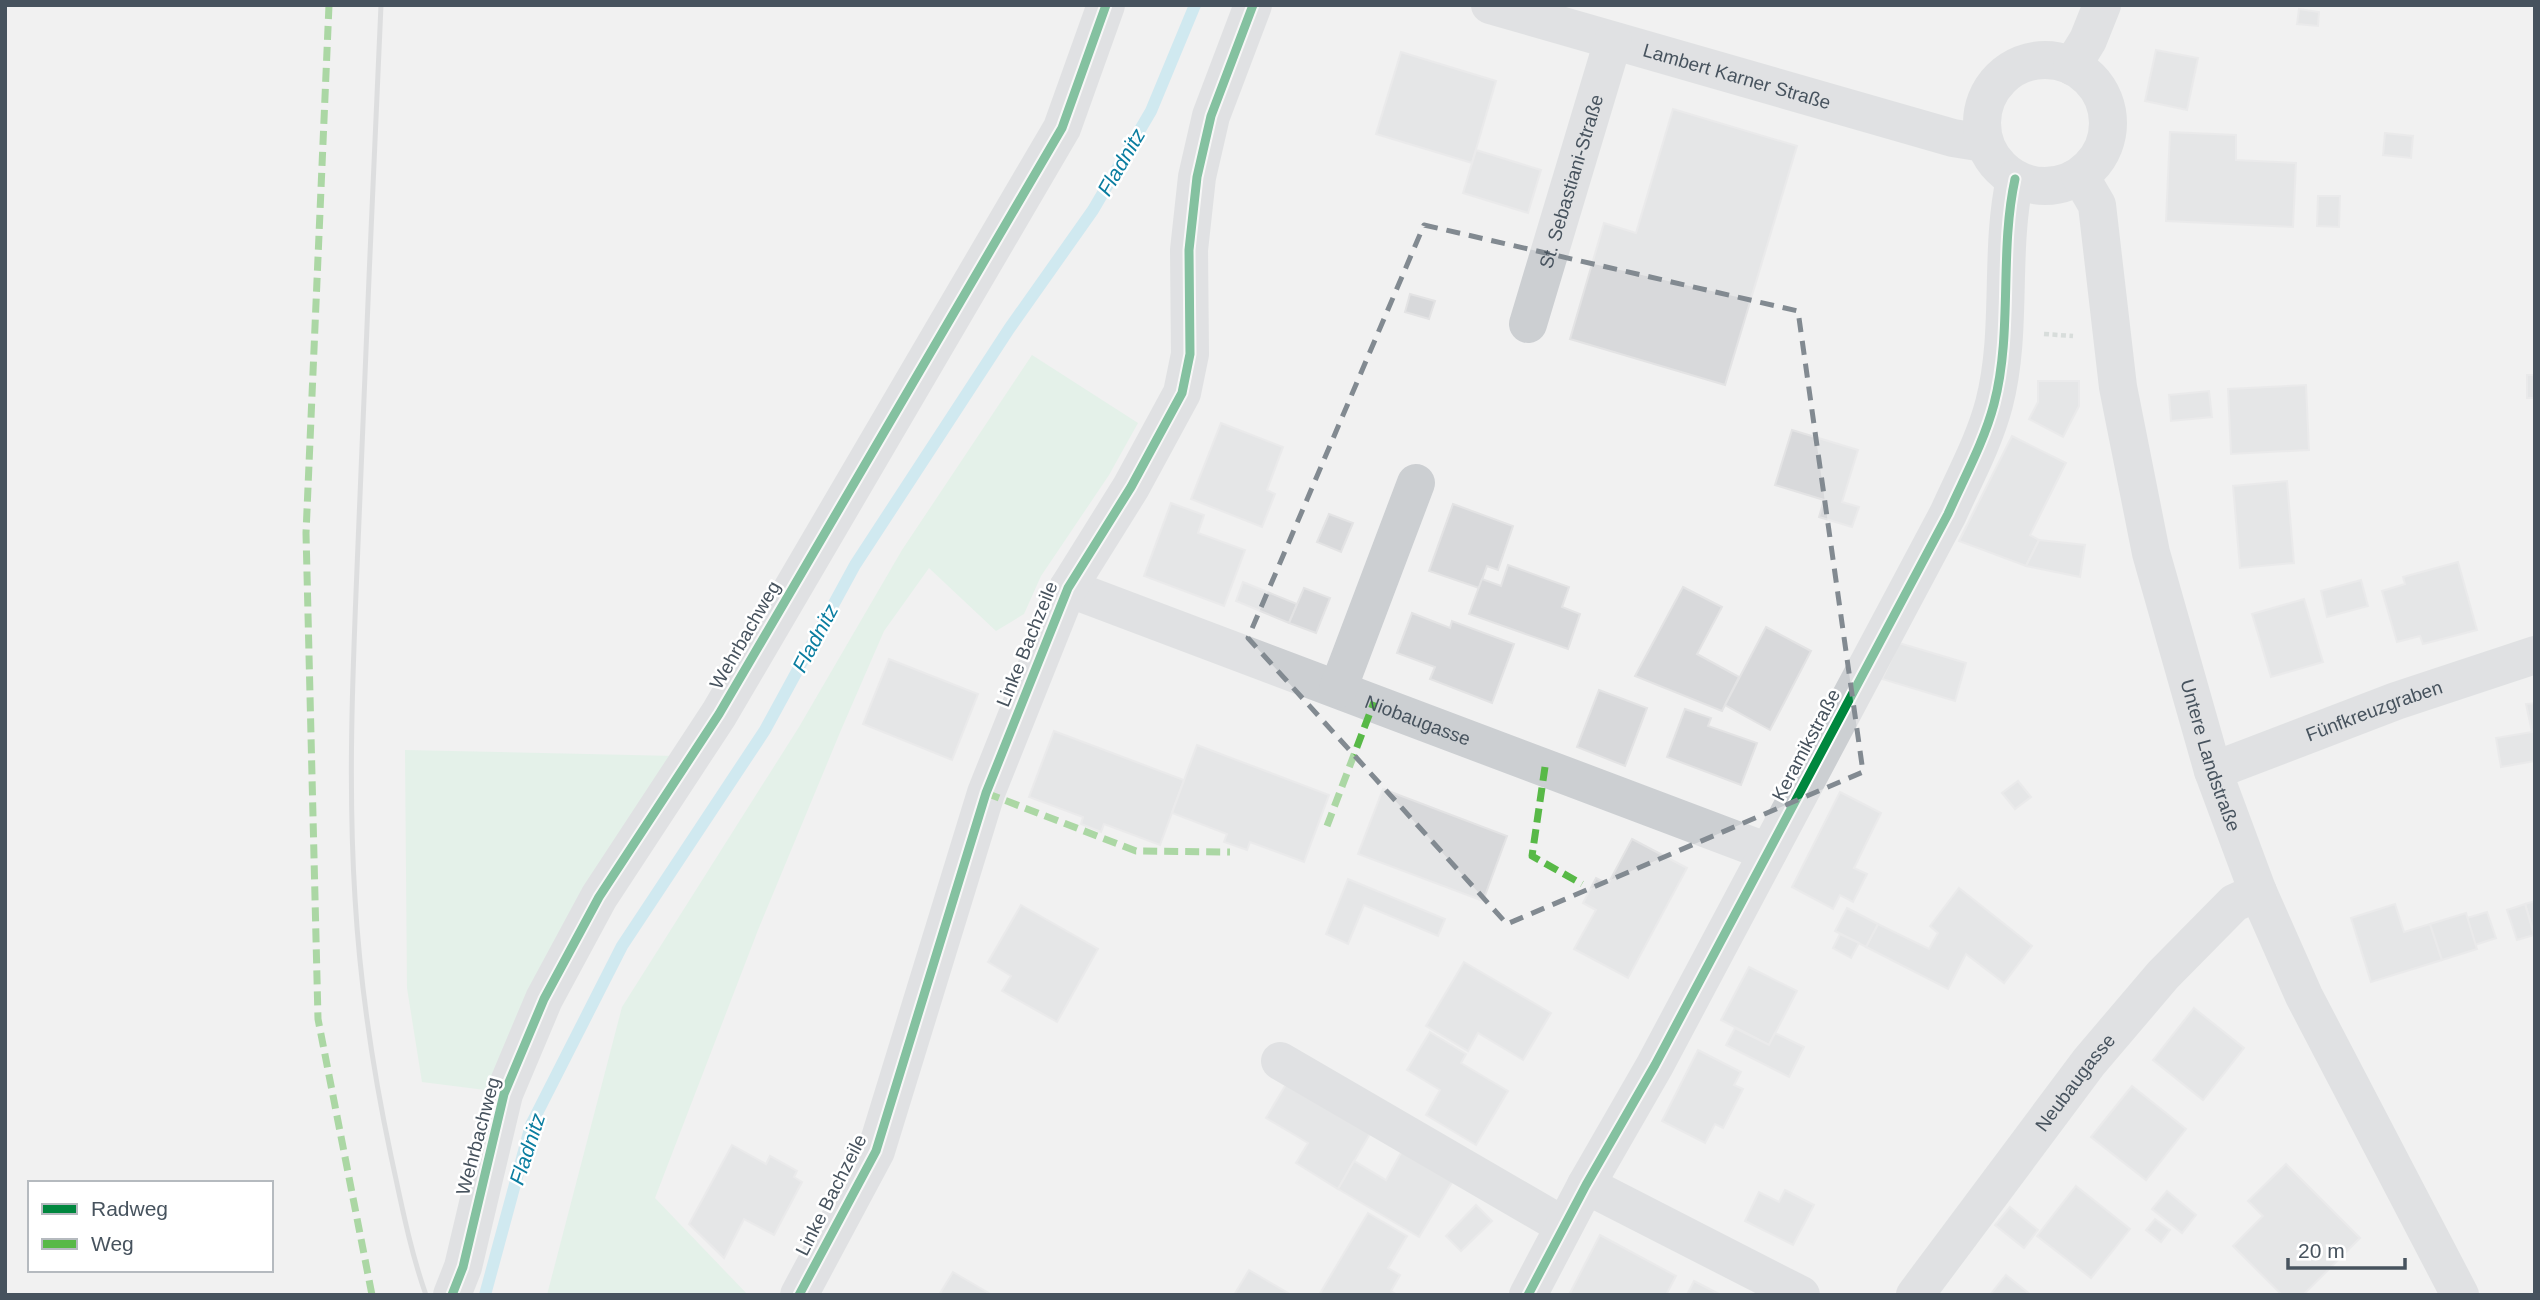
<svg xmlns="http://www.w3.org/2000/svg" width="2540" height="1300" font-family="Arial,sans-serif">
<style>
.green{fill:#d5f1e0}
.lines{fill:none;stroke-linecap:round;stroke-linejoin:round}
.stream{stroke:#a9dfef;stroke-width:12}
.building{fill:#d8d9db;stroke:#e3e3e4;stroke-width:2}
.path{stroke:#bac6c2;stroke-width:4.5;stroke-dasharray:5 3.5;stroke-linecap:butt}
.minor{stroke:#cccfd2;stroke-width:38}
.rail{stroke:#c6c8ca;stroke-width:5}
.quiet{stroke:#58b947;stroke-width:7;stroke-dasharray:14 7;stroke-linecap:butt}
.cycleway-casing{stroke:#fff;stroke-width:13}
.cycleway{stroke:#00873e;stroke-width:9}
.marked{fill:none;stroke:#828a91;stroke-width:5;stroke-dasharray:14 9;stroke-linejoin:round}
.labels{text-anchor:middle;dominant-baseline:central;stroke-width:5;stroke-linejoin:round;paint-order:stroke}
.street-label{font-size:19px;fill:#47535e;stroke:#fff}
.water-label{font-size:21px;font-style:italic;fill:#0a7da0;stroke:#fff}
</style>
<rect width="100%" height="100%" fill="#f1f1f1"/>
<g class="green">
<polygon points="1032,355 1138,423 1109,475 1041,576 1024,614 996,631 929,568 884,631 841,730 758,930 655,1198 748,1295 547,1295 622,1007 799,727 902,550"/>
<polygon points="405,750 676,756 493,1091 422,1082 407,988"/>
</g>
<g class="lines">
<polyline class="stream" points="485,1295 531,1125 622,946 765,730 855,565 1009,329 1093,210 1151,111 1195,5"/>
</g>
<g class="building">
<polygon points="2299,9 2319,12 2318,26 2297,24"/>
<polygon points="2156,50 2198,58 2187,110 2145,101"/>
<polygon points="1401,52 1496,81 1472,163 1376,134"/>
<polygon points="1673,109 1797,146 1725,385 1570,339 1604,223 1636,233"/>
<polygon points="2170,132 2236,135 2236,160 2296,163 2293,227 2166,221"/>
<polygon points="2385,133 2413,136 2411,158 2383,155"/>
<polygon points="1476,150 1541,170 1528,213 1463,193"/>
<polygon points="2318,196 2340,196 2339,227 2317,226"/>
<polygon points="1410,294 1435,301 1429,319 1405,312"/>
<rect x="2527" y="375" width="8" height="23"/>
<polygon points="2038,381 2079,381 2079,406 2063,437 2029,419 2038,402"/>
<polygon points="2306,385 2309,450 2231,454 2228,389"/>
<polygon points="2209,391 2212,417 2171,421 2169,395"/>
<polygon points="1221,423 1283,447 1267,490 1275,494 1262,527 1191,499"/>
<polygon points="1792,430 1858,450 1842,502 1859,507 1852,527 1819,517 1824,500 1775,485"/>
<polygon points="2012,436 2066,463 2030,535 2039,540 2026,566 1959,541"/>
<polygon points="2287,481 2294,563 2240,568 2233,486"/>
<polygon points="1171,503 1204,515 1198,533 1245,550 1224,606 1144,576"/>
<polygon points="1453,504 1513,526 1498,570 1487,566 1479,588 1429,571"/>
<polygon points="1329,514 1353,523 1341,552 1317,542"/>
<polygon points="2039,540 2085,545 2080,577 2026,566"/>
<polygon points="2458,562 2477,630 2423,644 2420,636 2397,642 2382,591 2405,584 2403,577"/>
<polygon points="1508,565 1569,587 1562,607 1580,614 1568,649 1469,614 1482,579 1501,586"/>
<polygon points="2361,580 2368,606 2327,617 2321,591"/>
<polygon points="1243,582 1297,604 1289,623 1236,601"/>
<polygon points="1683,587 1722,607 1697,654 1739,677 1722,711 1635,676"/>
<polygon points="1304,588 1330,598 1316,633 1289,623"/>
<polygon points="2304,599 2323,662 2271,677 2252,614"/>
<polygon points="1412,613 1450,628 1452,621 1514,644 1492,703 1430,679 1435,667 1397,653"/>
<polygon points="1766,627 1811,651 1770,730 1725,705"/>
<polygon points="1899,643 1966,663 1955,701 1882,679"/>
<polygon points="889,659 978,694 952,760 863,724"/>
<polygon points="1599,690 1647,708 1625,766 1577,747"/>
<polygon points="2535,703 2535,761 2501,767 2496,738 2532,732 2526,704"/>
<polygon points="1685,709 1711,718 1708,726 1757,743 1741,785 1667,757"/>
<polygon points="1054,731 1184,780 1160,845 1104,824 1101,832 1081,824 1083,817 1029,797"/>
<polygon points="1197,745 1329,795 1304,862 1250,842 1247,850 1224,842 1227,834 1172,813"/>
<polygon points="2018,781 2031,797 2015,809 2002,793"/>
<polygon points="1383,789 1507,836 1483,901 1358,854"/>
<polygon points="1840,792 1881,813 1854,868 1867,874 1853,902 1840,895 1833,909 1792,887"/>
<polygon points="1632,839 1687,868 1628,978 1574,949 1596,910 1583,903 1596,878 1608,884"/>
<polygon points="1348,879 1445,919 1438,936 1364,905 1348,944 1326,934"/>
<polygon points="1959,888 2032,946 2004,983 1966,954 1948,989 1866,947 1878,924 1929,949 1938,933 1930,926"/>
<polygon points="2535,901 2535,937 2525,904"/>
<polygon points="2395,904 2404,932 2430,924 2442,960 2371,982 2351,918"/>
<polygon points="2525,904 2534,935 2517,940 2507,910"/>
<polygon points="1021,905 1098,949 1057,1022 1002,991 1011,976 988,962"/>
<polygon points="1847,908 1878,924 1866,947 1835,931"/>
<polygon points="2487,912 2496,938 2475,945 2467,918"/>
<polygon points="2466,913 2477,949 2442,960 2430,924"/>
<polygon points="1840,934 1859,943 1851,958 1833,948"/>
<polygon points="1464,962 1551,1013 1523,1060 1478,1033 1468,1051 1426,1026"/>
<polygon points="1749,967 1797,991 1769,1045 1721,1020"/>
<polygon points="2194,1008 2244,1048 2203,1100 2153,1060"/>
<polygon points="1735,1028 1769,1045 1775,1033 1804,1047 1789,1077 1726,1045"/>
<polygon points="1430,1032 1466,1054 1461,1063 1508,1091 1476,1145 1426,1115 1440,1090 1407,1070"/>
<polygon points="1698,1050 1741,1072 1734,1085 1743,1089 1723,1128 1715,1124 1705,1143 1662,1121"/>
<polygon points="1288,1081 1374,1127 1338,1189 1296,1163 1308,1143 1266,1118"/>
<polygon points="2132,1086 2186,1129 2146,1180 2091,1137"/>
<polygon points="1406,1144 1457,1174 1419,1237 1338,1189 1354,1161 1386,1180"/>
<polygon points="732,1145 766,1164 770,1156 797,1171 794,1177 802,1182 774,1235 744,1219 724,1258 689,1224"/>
<polygon points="2286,1164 2360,1238 2303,1295 2282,1295 2233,1246 2263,1216 2248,1201"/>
<polygon points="2076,1186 2130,1229 2091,1278 2037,1236"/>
<polygon points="1785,1190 1814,1205 1793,1245 1745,1221 1759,1192 1779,1202"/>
<polygon points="2167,1191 2196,1215 2182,1233 2152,1209"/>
<polygon points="1476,1205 1492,1221 1461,1251 1446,1236"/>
<polygon points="2010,1207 2038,1230 2024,1248 1995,1225"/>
<polygon points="1368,1213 1407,1236 1388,1268 1400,1275 1391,1291 1397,1295 1319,1295"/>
<polygon points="2155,1219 2170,1230 2161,1242 2146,1230"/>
<polygon points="1600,1235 1676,1276 1666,1295 1569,1295"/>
<polygon points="1249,1270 1288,1293 1286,1295 1234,1295"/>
<polygon points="953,1272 992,1295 939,1295"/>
<polygon points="2006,1275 2031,1295 1990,1295"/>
<polygon points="1694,1281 1721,1295 1687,1295"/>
</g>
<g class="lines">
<polyline class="path" points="2044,334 2073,336"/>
<g class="minor">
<path id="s1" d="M1490 5 1953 138 1984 143"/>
<circle cx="2045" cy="123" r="63"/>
<polyline points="2072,66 2088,40 2102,5"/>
<path id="s2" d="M2080 176 2097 205 2118 387 2151 553 2213 771 2258 892 2304 996 2460 1295"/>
<path id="s3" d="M1528 324 1613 41"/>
<path id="s4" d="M1068 588 1768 852"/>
<polyline points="1338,689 1416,483"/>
<path id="s5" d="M2213 771 2396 701 2535 655"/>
<polyline points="1280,1061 1564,1226"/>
<polyline points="1586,1185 1801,1295"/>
<polyline points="452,1295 463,1267 504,1094 544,999 599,897 719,714 1062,128 1106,5"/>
<polyline points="799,1295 876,1151 986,793 1068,588 1131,487 1182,393 1190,354 1189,250 1197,177 1211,116 1253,5"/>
<path d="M1528 1295 1586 1185 1655 1065 1948 514C1964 478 1984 442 1994 404 2013 331 1999 253 2015 179"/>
<path id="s6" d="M1915 1295 2089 1062 2163 975 2234 903 2258 892"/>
</g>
<path class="rail" d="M381 5C373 177 366 348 359 520 354 645 347 772 355 898 360 984 373 1071 391 1156 401 1202 410 1250 426 1295"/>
<g class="quiet">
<polyline points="329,5 306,533 318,1019 372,1295"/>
<polyline points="1545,767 1532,856 1582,884"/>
<polyline points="986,793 1136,851 1230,852"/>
<polyline points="1327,826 1374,702"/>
</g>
<g class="cycleway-casing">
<g id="cycleway">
<polyline points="452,1295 463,1267 504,1094 544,999 599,897 719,714 1062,128 1106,5"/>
<polyline points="799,1295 876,1151 986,793 1068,588 1131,487 1182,393 1190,354 1189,250 1197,177 1211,116 1253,5"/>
<path d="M1528 1295 1586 1185 1655 1065 1948 514C1964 478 1984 442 1994 404 2013 331 1999 253 2015 179"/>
</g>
</g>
<use href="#cycleway" class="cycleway"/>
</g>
<path d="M0 0H2540V1300H0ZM1424 225 1798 311 1863 772 1507 924 1248 638Z" fill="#f1f1f1" fill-opacity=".55" fill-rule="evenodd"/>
<path class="marked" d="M1424 225 1798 311 1863 772 1507 924 1248 638Z"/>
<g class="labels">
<g class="street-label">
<text stroke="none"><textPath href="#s1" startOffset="257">Lambert Karner Straße</textPath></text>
<text stroke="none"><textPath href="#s3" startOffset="149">St. Sebastiani-Straße</textPath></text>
<text transform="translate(745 635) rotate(-60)">Wehrbachweg</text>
<text transform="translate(1027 644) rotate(-68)">Linke Bachzeile</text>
<text stroke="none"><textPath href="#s5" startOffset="172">Fünfkreuzgraben</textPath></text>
<text stroke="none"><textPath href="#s4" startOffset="374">Niobaugasse</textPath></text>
<text transform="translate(1806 745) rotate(-62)">Keramikstraße</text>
<text stroke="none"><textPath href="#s2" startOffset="597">Untere Landstraße</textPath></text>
<text stroke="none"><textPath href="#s6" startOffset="266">Neubaugasse</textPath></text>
<text transform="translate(478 1136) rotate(-75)">Wehrbachweg</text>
<text transform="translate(831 1195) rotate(-63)">Linke Bachzeile</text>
</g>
<g class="water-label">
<text transform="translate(1121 162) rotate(-60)">Fladnitz</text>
<text transform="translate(815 638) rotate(-62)">Fladnitz</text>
<text transform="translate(527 1149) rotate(-72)">Fladnitz</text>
</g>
</g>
<rect width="2540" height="1300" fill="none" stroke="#47535e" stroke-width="14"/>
<rect x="28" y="1181" width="245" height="91" fill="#ffffff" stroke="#b5babf" stroke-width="2"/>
<rect x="42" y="1204" width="35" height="10" fill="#00873e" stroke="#b5babf" stroke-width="2"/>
<text x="91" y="1216" font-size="21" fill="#47535e">Radweg</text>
<rect x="42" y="1239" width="35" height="10" fill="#58b947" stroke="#b5babf" stroke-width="2"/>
<text x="91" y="1251" font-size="21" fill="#47535e">Weg</text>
<path d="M2288 1258v10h117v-10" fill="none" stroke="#47535e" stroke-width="3.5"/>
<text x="2298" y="1258" font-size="21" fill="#47535e" stroke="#ffffff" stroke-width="5" paint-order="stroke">20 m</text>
</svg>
